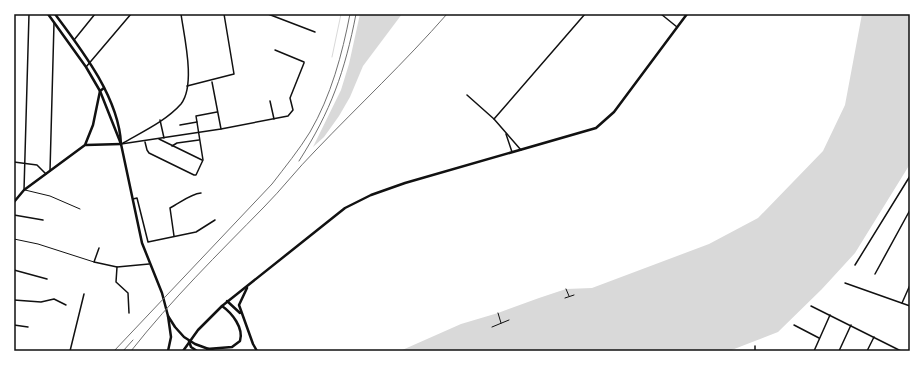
<svg xmlns="http://www.w3.org/2000/svg" width="924" height="365" font-family="Inter,sans-serif">
<style>
.water{fill:#d9d9d9}
.lines{fill:none;stroke-linecap:round;stroke-linejoin:round}
.stream{stroke:#d9d9d9;stroke-width:1}
.path{stroke:#111;stroke-width:1}
.service{stroke:#111;stroke-width:1}
.minor{stroke:#111;stroke-width:1.5}
.secondary{stroke:#111;stroke-width:2.5}
.primary{stroke:#111;stroke-width:2.5}
.rail{stroke:#707070;stroke-width:1}
.neatline{fill:none;stroke:#111;stroke-width:1.5}
</style>
<rect width="100%" height="100%" fill="#fff"/>
<g class="water">
<polygon points="360,14 402,14 363,66 350,97 339,116 324,137 313,147 341,90 349,64"/>
<polygon points="862,14 910,14 910,164 855,253 822,289 778,332 729,351 400,351 461,324 498,313 539,298 566,289 592,288 709,244 758,218 823,151 845,105"/>
</g>
<g class="lines">
<polyline class="stream" points="332,57 341,14"/>
<g class="path">
<polyline points="566,289 569,296"/>
<polyline points="565,298 574,295"/>
<polyline points="498,313 501,323"/>
<polyline points="492,327 509,320"/>
</g>
<g class="service">
<polyline points="25,190 50,196 80,209"/>
<polyline points="14,239 38,244 94,262"/>
</g>
<g class="minor">
<polyline points="268,14 315,32"/>
<polyline points="661,14 677,27"/>
<polyline points="74,40 95,14"/>
<polyline points="86,67 131,14"/>
<polyline points="212,82 221,129"/>
<polyline points="187,86 234,74 224,14"/>
<polyline points="467,95 494,119 521,150"/>
<polyline points="270,101 274,119"/>
<polyline points="494,119 585,14"/>
<polyline points="160,120 164,138"/>
<polyline points="180,125 197,122"/>
<polyline points="506,134 512,152"/>
<polyline points="159,139 202,160"/>
<polyline points="145,142 147,150 149,153 194,175 196,175 203,160 196,116 217,112"/>
<path d="M123 143C142 132 166 121 181 104 196 85 184 36 181 14"/>
<polyline points="121,144 221,129 288,116 293,110 290,98 304,63 304,62 275,50"/>
<polyline points="172,146 177,143 199,140"/>
<polyline points="14,162 37,165 46,174"/>
<polyline points="50,171 54,23"/>
<polyline points="24,190 29,14"/>
<polyline points="133,199 137,198 148,242 196,232 215,220"/>
<polyline points="14,215 43,220"/>
<path d="M174 236 170 208C180 203 190 194 201 193"/>
<polyline points="99,248 94,262 117,267 149,264"/>
<polyline points="855,265 910,176"/>
<polyline points="117,267 116,282 128,293 129,313"/>
<polyline points="14,270 47,279"/>
<polyline points="875,274 910,210"/>
<polyline points="845,283 910,306"/>
<polyline points="14,300 41,302 54,299 66,305"/>
<polyline points="902,303 910,285"/>
<polyline points="811,306 901,351"/>
<polyline points="14,325 28,327"/>
<polyline points="794,325 819,338"/>
<polyline points="755,346 755,351"/>
<polyline points="70,351 84,294"/>
<polyline points="814,351 830,315"/>
<polyline points="839,351 851,325"/>
<polyline points="867,351 874,337"/>
</g>
<g class="secondary">
<polyline points="48,14 86,67 100,91 121,144"/>
<path d="M55 14C82 50 119 98 121 144L142 243 162 293 168 316 175 327 184 337 195 344 214 351"/>
<polyline points="86,145 121,144"/>
<polyline points="14,202 24,190 85,145 93,125 100,91 104,88"/>
</g>
<g class="primary">
<polyline points="247,288 239,305 253,344 257,351"/>
<polyline points="227,301 240,313"/>
<polyline points="189,341 191,347 197,351"/>
<path d="M207 349 232 347 240 341C244 328 232 313 222 306"/>
<polyline points="168,351 171,337 168,316"/>
<polyline points="183,351 198,330 222,306 345,208 371,195 405,183 596,128 614,112 687,14"/>
</g>
<g class="rail">
<path d="M299 161C331 111 345 71 356 14"/>
<path d="M114 351 272 184C285 167 299 150 310 132 331 96 342 55 350 14"/>
<polyline points="123,351 133,340"/>
<path d="M131 351C172 299 218 254 264 207 282 189 297 169 315 151 359 105 405 62 447 14"/>
</g>
</g>
<rect width="924" height="365" fill="none" stroke="#ffffff" stroke-width="30"/>
<rect x="15" y="15" width="894" height="335" class="neatline"/>
</svg>
